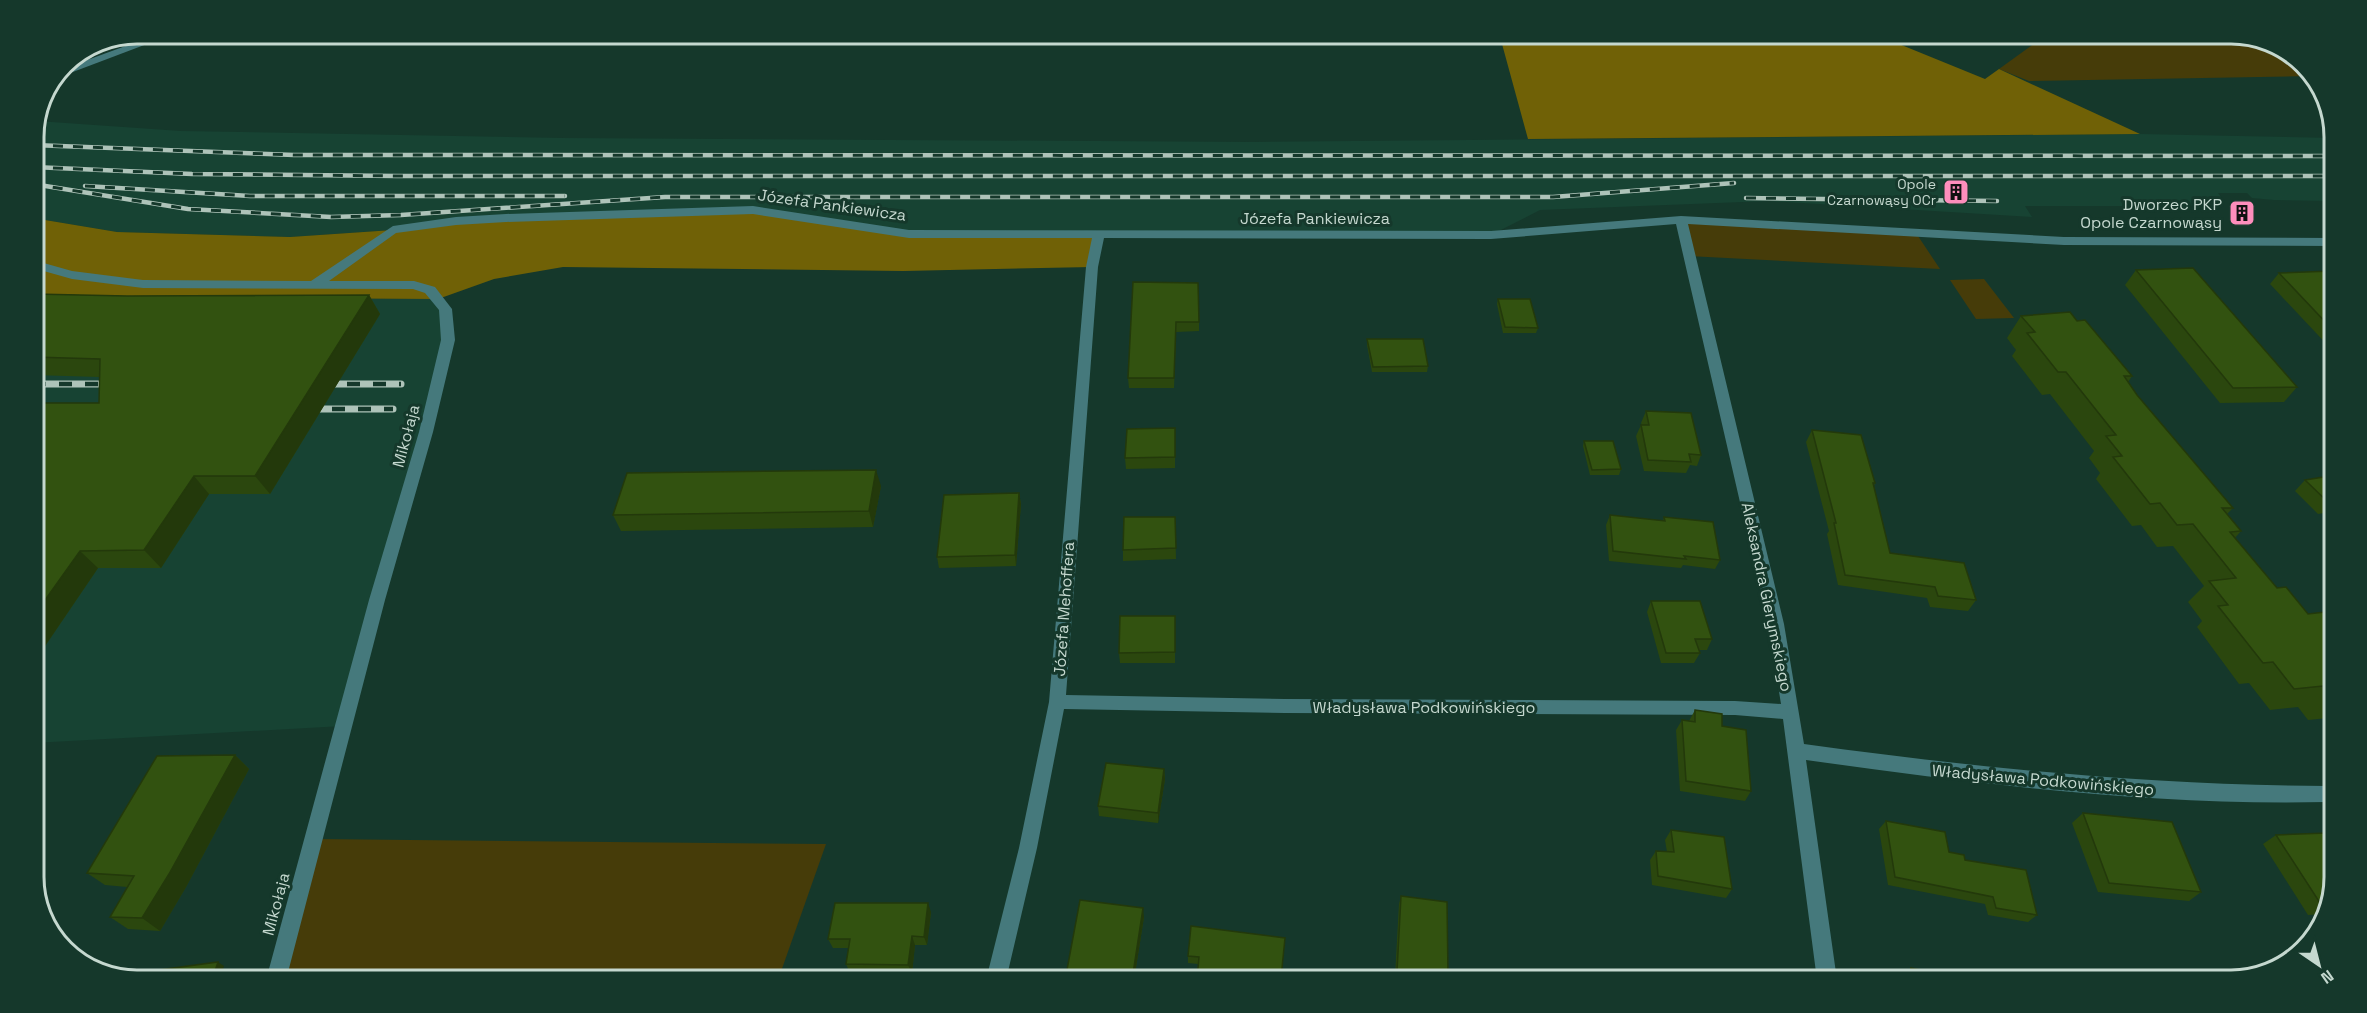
<svg xmlns="http://www.w3.org/2000/svg" width="2367" height="1013" font-family="'Space Grotesk',sans-serif">
<style>
.built{fill:#174333}
.green{fill:#463c09}
.forest{fill:#706106}
.lines{fill:none;stroke-linecap:round;stroke-linejoin:round}
.minor{fill:#45797c;fill-rule:evenodd}
.rail-far1-casing{stroke:#aec3b9;stroke-width:4.5}
.rail-casing{stroke:#aec3b9;stroke-width:7}
.rail-far1{stroke:#15382b;stroke-width:3;stroke-dasharray:10;stroke-linecap:butt}
.rail{stroke:#15382b;stroke-width:4.5;stroke-dasharray:13;stroke-linecap:butt}
.wall{fill:#2b470e}
.shaded-wall{fill:#23390b}
.building{fill:#325210;stroke:#23390b;stroke-width:1.5}
.labels{text-anchor:middle;dominant-baseline:central;stroke-width:6;stroke-linejoin:round;paint-order:stroke}
.far-poi-label{font-size:14px;fill:#c5d8cf;stroke:#15382b;text-anchor:end}
.poi-label{font-size:16px;fill:#c5d8cf;stroke:#15382b;text-anchor:end}
.street-label{font-size:16px;fill:#c5d8cf;stroke:#15382b}
.rim{fill:none;stroke:#c5d8cf;stroke-width:3}
</style>
<rect width="100%" height="100%" fill="#15382b"/>
<g class="built">
<polygon points="37,121 181,131 564,138 1253,142 2140,134 2334,138 2333,201 2274,200 2252,198 2247,193 2218,193 2224,201 2216,201 2220,206 2025,206 2032,217 1768,201 1540,210 1491,235 393,230 290,237 117,232 33,218 33,130"/>
<polygon points="33,297 438,299 448,324 343,726 33,743"/>
</g>
<g class="green">
<polygon points="2049,33 2231,33 2270,41 2313,76 2029,81 1999,69"/>
<polygon points="1681,220 1916,233 1940,269 1688,256"/>
<polygon points="1984,279 2014,318 1976,319 1950,280"/>
<polygon points="313,839 826,844 778,980 276,980"/>
</g>
<g class="forest">
<polygon points="1499,33 1872,33 1985,79 1999,69 2140,134 1528,139"/>
<polygon points="753,210 909,234 1099,233 1092,267 903,271 563,267 494,279 438,299 33,297 33,218 117,232 290,237 393,230 456,221"/>
</g>
<g class="lines">
<g class="minor">
<polygon points="161,33 176,33 57,78 60,70"/>
<path d="M753 206 909 230 1491 231 1681 216 2064 237 2333 238V246L2064 245 1688 224 1784 624 1804 744C1978 768 2151 785 2327 786V802C2153 806 1978 784 1806 760L1837 980H1817L1783 719 1735 715 1285 713 1064 709 1037 848 1006 980H986L1019 848 1049 702 1086 267 1092 238H909L753 214 506 222 456 225 396 233 329 281H414L435 287 452 309 455 340 433 432 385 600 286 980H266L369 600 419 432 441 340 439 310 425 293 413 289 143 288 72 279 33 268V260L72 271 143 280 311 281 393 226 456 217 506 214ZM1676 224 1768 624 1781 704 1735 701 1285 699 1066 695 1098 267 1104 238 1491 239Z"/>
</g>
<g class="rail-far1-casing">
<g id="rail-far1">
<polyline points="33,145 294,155 2334,156"/>
<polyline points="33,167 192,174 397,176 2333,176"/>
<polyline points="33,184 188,209 331,217 401,215 665,197 1553,197 1734,183"/>
<polyline points="85,186 250,196 565,196"/>
<polyline points="1746,198 1997,201"/>
</g>
</g>
<g class="rail-casing">
<g id="rail">
<polyline points="33,384 117,384"/>
<polyline points="321,384 401,384"/>
<polyline points="306,409 393,409"/>
</g>
</g>
<use href="#rail-far1" class="rail-far1"/>
<use href="#rail" class="rail"/>
</g>
<g class="wall">
<polygon points="1998,33 2029,33 2019,41"/>
<polygon points="2136,270 2297,387 2284,402 2220,403 2125,285"/>
<polygon points="2332,271 2332,350 2270,284 2279,273"/>
<polygon points="1133,282 1199,322 1199,331 1176,332 1174,388 1129,388 1128,378"/>
<polygon points="33,294 127,296 369,295 380,314 270,494 209,494 161,568 98,568 43,649 33,649 33,403 99,403 100,377 33,375"/>
<polygon points="1498,299 1538,328 1536,333 1503,333 1497,304"/>
<polygon points="2021,316 2077,321 2132,376 2128,382 2137,395 2233,508 2227,514 2241,531 2235,538 2277,588 2308,614 2329,617 2328,718 2308,720 2298,707 2270,710 2249,683 2239,684 2197,627 2202,621 2188,602 2204,586 2173,546 2157,547 2141,525 2132,526 2096,479 2100,473 2089,458 2094,451 2050,394 2042,395 2012,356 2016,350 2007,338"/>
<polygon points="1367,339 1428,366 1427,372 1372,372 1367,345"/>
<polygon points="1646,411 1701,455 1697,466 1690,465 1686,473 1644,471 1636,436 1641,425 1642,425 1641,423"/>
<polygon points="1175,428 1175,468 1126,469 1125,458"/>
<polygon points="1812,430 1875,483 1874,486 1890,553 1976,600 1968,611 1930,607 1927,598 1838,585 1827,534 1829,531 1806,442"/>
<polygon points="1584,441 1621,469 1619,475 1590,475 1583,446"/>
<polygon points="2330,476 2330,512 2318,514 2295,491 2305,480"/>
<polygon points="881,486 873,527 621,531 613,515"/>
<polygon points="1019,493 1021,504 1016,566 939,568 937,557"/>
<polygon points="1610,515 1663,521 1664,517 1720,560 1715,569 1683,565 1681,568 1609,561 1606,525"/>
<polygon points="1175,517 1176,559 1123,561 1123,550"/>
<polygon points="1651,601 1712,639 1707,650 1699,650 1700,653 1694,663 1661,663 1647,612"/>
<polygon points="1175,616 1175,663 1120,663 1119,653"/>
<polygon points="1695,710 1722,726 1751,791 1745,801 1680,791 1676,730 1682,720 1689,721"/>
<polygon points="235,755 249,769 186,887 160,931 128,929 110,917 127,887 105,885 87,873"/>
<polygon points="1164,769 1165,779 1158,823 1099,816 1098,806"/>
<polygon points="2083,813 2201,892 2189,901 2098,892 2072,823"/>
<polygon points="1886,821 1965,860 2037,915 2028,922 1988,915 1985,904 1888,885 1879,829"/>
<polygon points="1671,830 1732,889 1726,898 1652,885 1650,860 1656,851 1667,852 1665,840"/>
<polygon points="2327,833 2326,914 2308,915 2263,844 2276,835"/>
<polygon points="1401,896 1448,975 1446,980 1424,980 1395,977 1399,904"/>
<polygon points="931,912 927,945 915,945 912,973 850,973 846,964 849,948 833,948 828,939"/>
<polygon points="1144,917 1134,980 1067,980 1066,975"/>
<polygon points="1285,938 1281,980 1197,980 1198,964 1188,963 1188,956"/>
<polygon points="1911,968 1967,980 1903,980 1902,977"/>
<polygon points="1604,972 1658,980 1599,980"/>
</g>
<g class="shaded-wall">
<polygon points="2023,33 2029,33 2019,41"/>
<polygon points="369,295 380,314 270,494 255,476"/>
<polygon points="876,470 881,486 873,527 869,511"/>
<polygon points="194,476 209,494 161,568 144,550"/>
<polygon points="1019,493 1021,504 1016,566 1015,555"/>
<polygon points="80,551 98,568 43,649 33,641 33,617"/>
<polygon points="235,755 249,769 186,887 160,931 142,918"/>
<polygon points="1164,769 1165,779 1158,823 1158,813"/>
<polygon points="928,903 931,912 927,945 924,937"/>
<polygon points="1143,908 1144,917 1134,980 1132,980"/>
<polygon points="912,936 915,945 912,973 908,965"/>
<polygon points="218,962 224,966 219,980 212,980"/>
</g>
<g class="building">
<polygon points="2193,268 2297,387 2233,388 2136,270"/>
<polygon points="2332,271 2332,329 2279,273"/>
<polygon points="1133,282 1198,283 1199,322 1176,322 1174,378 1128,378"/>
<polygon points="33,294 127,296 369,295 255,476 194,476 144,550 80,551 33,617 33,403 99,403 100,359 33,357"/>
<polygon points="1498,299 1530,299 1538,328 1505,327"/>
<polygon points="2070,312 2077,321 2085,320 2132,376 2124,376 2137,395 2233,508 2222,508 2241,531 2230,532 2277,588 2286,587 2308,614 2325,612 2329,617 2328,694 2323,686 2294,689 2273,662 2263,663 2218,606 2228,605 2209,581 2236,578 2193,524 2177,525 2160,503 2150,504 2113,457 2122,456 2106,436 2116,435 2066,372 2058,372 2027,333 2035,332 2021,316"/>
<polygon points="1367,339 1423,339 1428,366 1373,367"/>
<polygon points="1646,411 1691,413 1701,455 1689,454 1691,462 1648,460 1641,425 1649,425"/>
<polygon points="1175,428 1175,457 1125,458 1127,429"/>
<polygon points="1812,430 1861,435 1875,483 1873,483 1890,553 1964,563 1976,600 1938,596 1935,587 1845,575 1834,523 1836,523"/>
<polygon points="1584,441 1613,441 1621,469 1592,470"/>
<polygon points="876,470 869,511 613,515 627,473"/>
<polygon points="2330,476 2330,503 2329,503 2305,480"/>
<polygon points="1019,493 1015,555 937,557 944,495"/>
<polygon points="1610,515 1665,521 1664,517 1713,522 1720,560 1684,556 1686,559 1613,551"/>
<polygon points="1124,517 1175,517 1176,548 1123,550"/>
<polygon points="1651,601 1700,601 1712,639 1695,639 1700,653 1666,653"/>
<polygon points="1120,616 1175,616 1175,652 1119,653"/>
<polygon points="1695,710 1722,714 1722,726 1746,730 1751,791 1686,781 1682,720 1695,722"/>
<polygon points="235,755 169,874 142,918 110,917 134,876 87,873 157,756"/>
<polygon points="1106,763 1164,769 1158,813 1098,806"/>
<polygon points="2083,813 2172,822 2201,892 2109,883"/>
<polygon points="1886,821 1945,832 1949,852 1964,855 1965,860 2026,870 2037,915 1996,908 1993,897 1895,877"/>
<polygon points="1671,830 1724,837 1732,889 1658,876 1656,851 1674,852"/>
<polygon points="2327,833 2326,906 2322,906 2276,835"/>
<polygon points="1401,896 1447,902 1448,975 1397,971"/>
<polygon points="1080,900 1143,908 1132,980 1108,980 1066,975"/>
<polygon points="835,903 928,903 924,937 912,936 908,965 846,964 850,939 828,939"/>
<polygon points="1191,926 1285,938 1281,978 1264,976 1263,980 1197,980 1199,957 1188,956"/>
<polygon points="218,962 212,980 136,980 114,976"/>
<polygon points="1911,968 1967,980 1913,980"/>
<polygon points="1604,972 1657,979 1658,980 1605,980"/>
</g>
<defs>
<g id="building-square" transform="scale(1.35)"><rect x="-9" y="-9" width="18" height="18" rx="4" fill="#fe8ebc" stroke="#15382b"/><path d="M-4-6H4V6H1V3H-1V6H-4ZM-2.5-4.3h1.7v1.8h-1.7ZM.8-4.3h1.7v1.8H.8ZM-2.5-1h1.7V.8h-1.7ZM.8-1h1.7V.8H.8Z" fill="#111"/></g>
</defs>
<g fill-rule="evenodd">
<use href="#building-square" x="1956" y="192"/>
<use href="#building-square" x="2242" y="213"/>
</g>
<g class="labels">
<g class="far-poi-label">
<text x="1936" y="184">Opole<tspan x="1936" dy="16">Czarnowąsy OCr</tspan></text>
</g>
<g class="poi-label">
<text x="2222" y="204">Dworzec PKP<tspan x="2222" dy="18">Opole Czarnowąsy</tspan></text>
</g>
<g class="street-label">
<text transform="translate(832 205) rotate(8)">Józefa Pankiewicza</text>
<text x="1315" y="218">Józefa Pankiewicza</text>
<text transform="translate(406 436) rotate(-75)">Mikołaja</text>
<text transform="translate(1767 597) rotate(78)">Aleksandra Gierymskiego</text>
<text transform="translate(1064 609) rotate(-86)">Józefa Mehoffera</text>
<text x="1424" y="707">Władysława Podkowińskiego</text>
<text transform="translate(2043 780) rotate(5)">Władysława Podkowińskiego</text>
<text transform="translate(276 904) rotate(-75)">Mikołaja</text>
</g>
</g>
<path d="M0 0H2367V1013H0ZM137 44H2231A93 93 0 0 1 2324 137V877A93 93 0 0 1 2231 970H137A93 93 0 0 1 44 877V137A93 93 0 0 1 137 44Z" fill="#15382b" fill-rule="evenodd"/>
<path class="rim" d="M137 44H2231A93 93 0 0 1 2324 137V877A93 93 0 0 1 2231 970H137A93 93 0 0 1 44 877V137A93 93 0 0 1 137 44Z"/>
<g transform="translate(2319 965) rotate(145)" stroke="#15382b" stroke-width="4.5" paint-order="stroke">
<path d="M0-4.5L10 22L0 15L-10 22Z" fill="#c5d8cf"/>
<text y="-9" font-size="16" font-weight="bold" text-anchor="middle" fill="#c5d8cf">N</text>
</g>
</svg>
